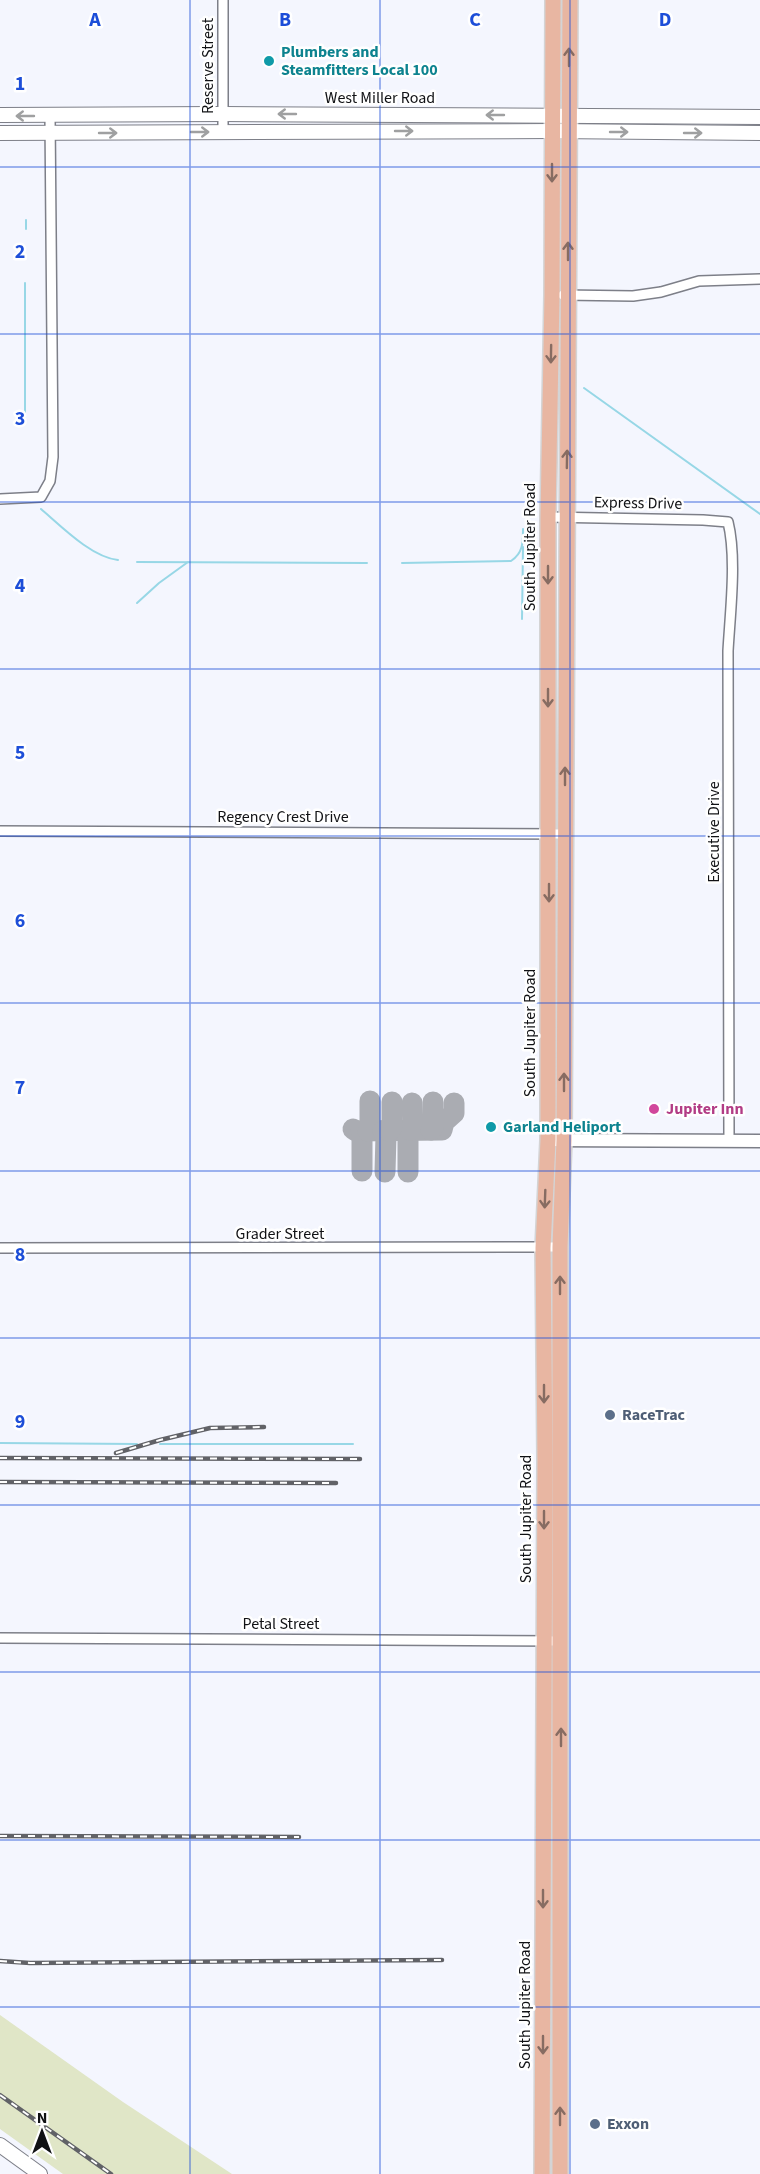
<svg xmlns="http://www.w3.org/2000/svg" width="760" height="2174" font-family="'Source Sans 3',sans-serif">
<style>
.green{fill:#e0e6c7}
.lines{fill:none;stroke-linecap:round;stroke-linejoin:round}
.stream{stroke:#97d7e6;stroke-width:2}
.taxiway{stroke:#aaacb2;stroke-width:21}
.minor-casing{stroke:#7d7f88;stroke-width:12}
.tertiary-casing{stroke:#7d7f88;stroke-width:15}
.secondary-casing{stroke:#7d7f88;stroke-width:16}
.primary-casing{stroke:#d4d4d5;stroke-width:18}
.minor{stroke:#fff;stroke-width:9}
.tertiary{stroke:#fff;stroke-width:12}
.secondary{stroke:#fff;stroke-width:14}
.primary{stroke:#e8b6a2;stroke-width:15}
.rail-casing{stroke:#616267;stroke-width:4.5}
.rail{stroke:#fff;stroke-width:2;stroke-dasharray:7;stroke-linecap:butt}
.oneway{stroke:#876c62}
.oneway2{stroke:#9fa0a1}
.grid{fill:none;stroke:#1d4ed8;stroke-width:1.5;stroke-opacity:0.55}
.culture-dot{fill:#0f9aa8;stroke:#fff;stroke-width:2}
.hotel-dot{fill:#d1479c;stroke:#fff;stroke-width:2}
.service-dot{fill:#5c6f8a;stroke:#fff;stroke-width:2}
.labels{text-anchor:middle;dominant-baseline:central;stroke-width:5;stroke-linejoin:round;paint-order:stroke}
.culture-label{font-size:16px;font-weight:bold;fill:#0d838f;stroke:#fff;text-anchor:start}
.street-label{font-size:16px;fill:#101114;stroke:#fff}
.hotel-label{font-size:16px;font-weight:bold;fill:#b23c85;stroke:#fff;text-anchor:start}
.service-label{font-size:16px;font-weight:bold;fill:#4e5e75;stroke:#fff;text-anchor:start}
.grid-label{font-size:20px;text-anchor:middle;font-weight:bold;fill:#1d4ed8;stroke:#fff;stroke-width:5;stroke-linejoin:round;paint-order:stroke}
</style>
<rect width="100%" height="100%" fill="#f4f6fe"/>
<polygon class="green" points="0,2015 123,2102 232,2174 63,2174 0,2129"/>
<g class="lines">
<g class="stream">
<polyline points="26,229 26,220"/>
<polyline points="25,283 25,422"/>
<polyline points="584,388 760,514"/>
<path d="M41 509C61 526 91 557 118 560"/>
<polyline points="137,562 367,563"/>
<path d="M402 563 511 561C523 553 523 543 523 529"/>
<polyline points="137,603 159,583 188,562"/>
<polyline points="522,619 523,547"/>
<polyline points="0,1443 137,1444"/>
<polyline points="160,1444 353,1444"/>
</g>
<g class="taxiway">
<polyline points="353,1129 356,1131 442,1130 444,1122 454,1113 454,1103"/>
<polyline points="405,1130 408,1134 408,1172"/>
<polyline points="410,1130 413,1127 412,1103"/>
<polyline points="431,1130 433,1127 433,1102"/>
<polyline points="361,1131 362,1134 362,1171"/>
<polyline points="368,1131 370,1128 370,1101"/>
<polyline points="383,1131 386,1135 385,1172"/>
<polyline points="389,1131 392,1127 392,1102"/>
</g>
<g class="minor-casing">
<g id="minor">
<polyline points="223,0 223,132"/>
<polyline points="563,295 633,296 661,292 699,281 760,279"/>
<polyline points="0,499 41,497 50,481 53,457 50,116"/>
<path d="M548 517 703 520 728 522C737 558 730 614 728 651L729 1141"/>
<polyline points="0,831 565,834"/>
<polyline points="0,1248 560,1247"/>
<polyline points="0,1638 561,1641"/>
</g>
</g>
<g class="tertiary-casing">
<polyline id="tertiary" points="548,1140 760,1141"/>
</g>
<g class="secondary-casing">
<g id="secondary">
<polyline points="0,115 223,114 760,117"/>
<polyline points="0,133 553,131 760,133"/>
<polyline points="0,2145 40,2174"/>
</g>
</g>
<g class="primary-casing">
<g id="primary">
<polyline points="542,2174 545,1461 543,1248 548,1140 548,517 552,295 553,0"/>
<polyline points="560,2174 560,1247 564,1140 570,0"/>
</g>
</g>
<use href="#minor" class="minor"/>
<use href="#tertiary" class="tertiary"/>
<use href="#secondary" class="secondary"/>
<use href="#primary" class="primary"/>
<g class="rail-casing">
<g id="rail">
<polyline points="116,1453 160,1440 210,1428 264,1427"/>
<polyline points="0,1458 360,1459"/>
<polyline points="0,1482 336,1483"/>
<polyline points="0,1836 299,1837"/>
<polyline points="0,1961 30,1963 442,1960"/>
<polyline points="0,2095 111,2174"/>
</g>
</g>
<use href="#rail" class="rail"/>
</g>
<defs><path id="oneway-shaft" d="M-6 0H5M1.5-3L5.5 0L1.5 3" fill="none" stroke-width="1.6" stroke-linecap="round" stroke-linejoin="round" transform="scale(1.5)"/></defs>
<g class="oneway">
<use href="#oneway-shaft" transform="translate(569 57) rotate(-90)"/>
<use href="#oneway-shaft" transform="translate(552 173) rotate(90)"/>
<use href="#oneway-shaft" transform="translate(568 251) rotate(-90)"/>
<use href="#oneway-shaft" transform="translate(551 354) rotate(91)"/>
<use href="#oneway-shaft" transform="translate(567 459) rotate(-89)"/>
<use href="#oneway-shaft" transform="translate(548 575) rotate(90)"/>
<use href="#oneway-shaft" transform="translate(548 698) rotate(90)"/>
<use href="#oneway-shaft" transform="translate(565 776) rotate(-90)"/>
<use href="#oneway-shaft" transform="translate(549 893) rotate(90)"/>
<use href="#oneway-shaft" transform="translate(564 1082) rotate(-90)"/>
<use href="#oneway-shaft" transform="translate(545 1199) rotate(92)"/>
<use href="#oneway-shaft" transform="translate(560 1285) rotate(-90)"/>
<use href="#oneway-shaft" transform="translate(544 1394) rotate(90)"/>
<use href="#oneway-shaft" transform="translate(544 1520) rotate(90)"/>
<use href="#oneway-shaft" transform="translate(561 1737) rotate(-90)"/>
<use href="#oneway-shaft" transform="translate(543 1899) rotate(90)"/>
<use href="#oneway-shaft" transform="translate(543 2045) rotate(90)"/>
<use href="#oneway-shaft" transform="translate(560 2116) rotate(-90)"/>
</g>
<g class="oneway2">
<use href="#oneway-shaft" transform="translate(287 114) rotate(-180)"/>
<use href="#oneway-shaft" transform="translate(495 115) rotate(-180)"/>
<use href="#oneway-shaft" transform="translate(25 116) rotate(-180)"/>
<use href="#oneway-shaft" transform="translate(404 131)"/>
<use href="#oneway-shaft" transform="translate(200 132)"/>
<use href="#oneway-shaft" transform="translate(619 132)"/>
<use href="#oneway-shaft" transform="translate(108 133)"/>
<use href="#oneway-shaft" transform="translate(693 133)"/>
</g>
<path class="grid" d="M190 0V2174M380 0V2174M570 0V2174M0 167H760M0 334H760M0 502H760M0 669H760M0 836H760M0 1003H760M0 1171H760M0 1338H760M0 1505H760M0 1672H760M0 1840H760M0 2007H760"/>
<g class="culture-dot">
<circle cx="269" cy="61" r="6"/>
<circle cx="491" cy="1127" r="6"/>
</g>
<circle class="hotel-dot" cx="654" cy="1109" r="6"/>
<g class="service-dot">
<circle cx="610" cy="1415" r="6"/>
<circle cx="595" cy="2124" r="6"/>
</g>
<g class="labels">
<g class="culture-label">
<text x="281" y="52">Plumbers and<tspan x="281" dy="18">Steamfitters Local 100</tspan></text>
<text x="503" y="1127">Garland Heliport</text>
</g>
<g class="street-label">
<text transform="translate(208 66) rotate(-90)">Reserve Street</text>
<text x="380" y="98">West Miller Road</text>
<text transform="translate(638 503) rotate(1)">Express Drive</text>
<text transform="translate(530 547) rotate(-90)">South Jupiter Road</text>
<text x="283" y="817">Regency Crest Drive</text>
<text transform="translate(714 832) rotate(-90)">Executive Drive</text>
<text transform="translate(530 1033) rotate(-90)">South Jupiter Road</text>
<text x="280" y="1234">Grader Street</text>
<text transform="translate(526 1519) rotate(-90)">South Jupiter Road</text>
<text x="281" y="1624">Petal Street</text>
<text transform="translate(525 2005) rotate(-90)">South Jupiter Road</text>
</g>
<g class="hotel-label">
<text x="666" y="1109">Jupiter Inn</text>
</g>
<g class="service-label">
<text x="622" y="1415">RaceTrac</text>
<text x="607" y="2124">Exxon</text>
</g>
</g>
<g class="grid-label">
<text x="95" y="26">A</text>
<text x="285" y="26">B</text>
<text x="475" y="26">C</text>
<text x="665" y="26">D</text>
<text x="20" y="90">1</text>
<text x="20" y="258">2</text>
<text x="20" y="425">3</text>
<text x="20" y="592">4</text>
<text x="20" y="759">5</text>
<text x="20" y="927">6</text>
<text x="20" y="1094">7</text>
<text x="20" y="1261">8</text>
<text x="20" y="1428">9</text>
</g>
<g transform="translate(42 2132)" stroke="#ffffff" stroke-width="4.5" paint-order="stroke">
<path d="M0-4.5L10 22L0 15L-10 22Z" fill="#101114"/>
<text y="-9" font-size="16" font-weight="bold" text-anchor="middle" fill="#101114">N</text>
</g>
</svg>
